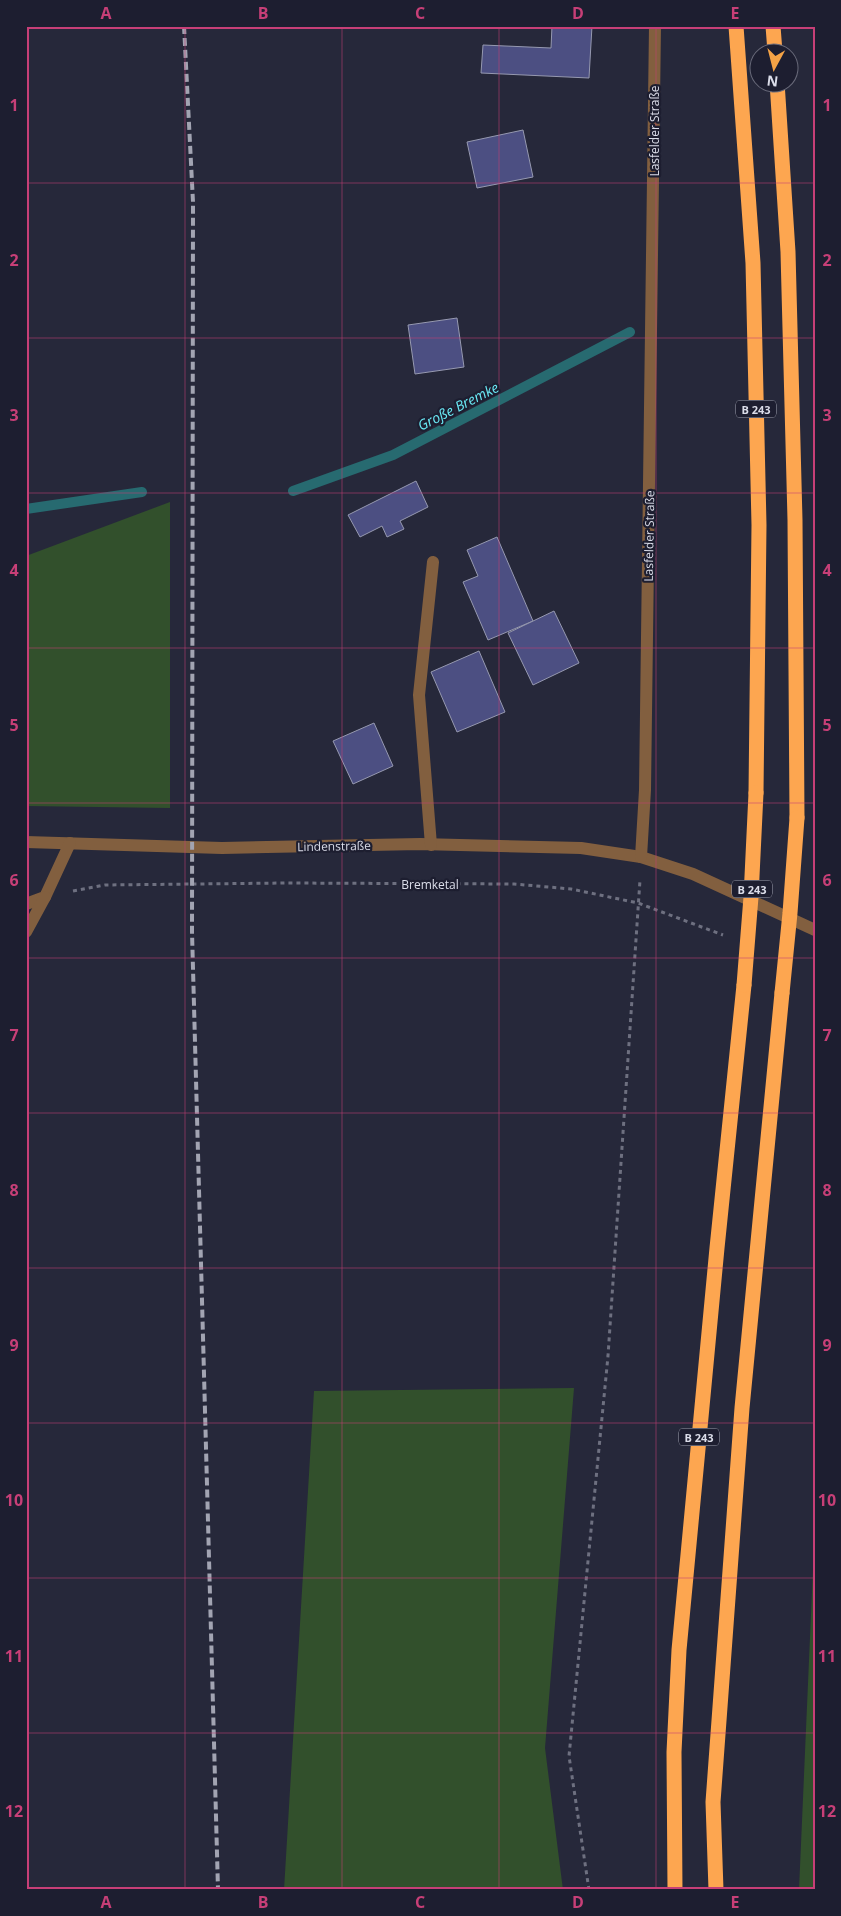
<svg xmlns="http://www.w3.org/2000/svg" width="841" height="1916" font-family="'Open Sans',sans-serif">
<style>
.green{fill:#32502c}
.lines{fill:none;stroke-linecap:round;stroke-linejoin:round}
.stream{stroke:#276a70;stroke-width:10}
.building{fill:#4c4f82;stroke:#9699b0}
.path{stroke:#6e7080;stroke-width:3;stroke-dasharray:4 4;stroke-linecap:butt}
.minor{stroke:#825f3f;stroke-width:12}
.highway{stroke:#fda650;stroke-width:15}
.rail{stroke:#a2a4b2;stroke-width:4;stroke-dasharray:8 4;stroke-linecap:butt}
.highway-bridge{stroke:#fda650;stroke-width:15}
.grid{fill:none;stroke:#c73f77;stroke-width:1;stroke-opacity:0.55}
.labels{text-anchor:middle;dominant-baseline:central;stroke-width:4.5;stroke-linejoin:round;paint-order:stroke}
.shield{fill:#1d1e30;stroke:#a2a4b2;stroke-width:1}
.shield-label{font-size:11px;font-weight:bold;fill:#dbdde9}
.street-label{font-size:12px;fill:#dbdde9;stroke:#1d1e30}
.water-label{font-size:14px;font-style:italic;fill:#6bebf7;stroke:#1d1e30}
.neatline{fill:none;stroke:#c73f77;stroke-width:2}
.grid-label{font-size:16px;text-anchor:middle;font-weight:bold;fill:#c73f77}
</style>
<rect width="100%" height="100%" fill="#26283a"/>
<g class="green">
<polygon points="170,502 170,808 26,806 26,556"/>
<polygon points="574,1388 545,1748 563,1890 284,1890 314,1391"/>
<polygon points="815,1523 815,1890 799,1890"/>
</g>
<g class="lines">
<g class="stream">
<polyline points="293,491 393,455 630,332"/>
<polyline points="26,509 142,492"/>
</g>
</g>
<g class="building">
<polygon points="552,26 592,26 589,78 481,73 483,45 551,48"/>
<polygon points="523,130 533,177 477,188 467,142"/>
<polygon points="457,318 464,367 415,374 408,325"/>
<polygon points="416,481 428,507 400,521 404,529 387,537 382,526 360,537 348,515"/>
<polygon points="497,537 533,621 488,640 463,582 478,576 467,550"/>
<polygon points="554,611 579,663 533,685 508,633"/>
<polygon points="479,651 505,712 457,732 431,672"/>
<polygon points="374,723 393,766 353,784 333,741"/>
</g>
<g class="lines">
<g class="path">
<polyline points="73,891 105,885 285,883 514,884 571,889 638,903 723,935"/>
<polyline points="589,1890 569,1756 608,1356 640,880"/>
</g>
<g class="minor">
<polyline points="26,842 222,848 420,844 581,848 641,857 693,874 815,930"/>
<polyline points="431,845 419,695 433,562"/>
<polyline points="641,857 645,790 655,26"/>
<polyline points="26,904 45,897 70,843"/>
<polyline points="26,932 45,897"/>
</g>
<g class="highway">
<polyline points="736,26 753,263 759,525 756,793"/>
<polyline points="773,26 775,52"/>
<polyline points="777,82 788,252 795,520 797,818"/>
<polyline points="675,1890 674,1752 679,1650 717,1248 744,985"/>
<polyline points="716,1890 713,1802 742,1408 782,993"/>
</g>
<polyline class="rail" points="184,26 193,202 192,932 218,1890"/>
<g class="highway-bridge">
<polyline points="744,985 751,897 756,793"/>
<polyline points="782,993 790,913 797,818"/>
</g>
</g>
<path class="grid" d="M185 26V1890M342 26V1890M499 26V1890M656 26V1890M26 183H815M26 338H815M26 493H815M26 648H815M26 803H815M26 958H815M26 1113H815M26 1268H815M26 1423H815M26 1578H815M26 1733H815"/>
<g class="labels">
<g class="shield">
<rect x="736" y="400.5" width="40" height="17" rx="4"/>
<rect x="732" y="880.5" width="40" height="17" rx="4"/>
<rect x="679" y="1428.5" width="40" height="17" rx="4"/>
</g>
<g class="shield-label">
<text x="756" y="409">B 243</text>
<text x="752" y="889">B 243</text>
<text x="699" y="1437">B 243</text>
</g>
<g class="street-label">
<text transform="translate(654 131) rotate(-90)">Lasfelder Straße</text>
<text transform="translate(649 536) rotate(-89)">Lasfelder Straße</text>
<text transform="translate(334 846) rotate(-1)">Lindenstraße</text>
<text x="430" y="884">Bremketal</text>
</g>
<g class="water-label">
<text transform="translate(458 406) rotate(-27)">Große Bremke</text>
</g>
</g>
<rect width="841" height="1916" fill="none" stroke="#1d1e30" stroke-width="55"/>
<g transform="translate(774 68) rotate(187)"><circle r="24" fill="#1d1e30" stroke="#696a7a"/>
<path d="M0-4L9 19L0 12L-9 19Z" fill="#f5a346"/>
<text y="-8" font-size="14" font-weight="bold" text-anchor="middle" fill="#dbdde9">N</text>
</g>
<rect x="28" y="28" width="786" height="1860" class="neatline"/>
<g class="grid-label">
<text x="106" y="19">A</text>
<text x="263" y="19">B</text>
<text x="420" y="19">C</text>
<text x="578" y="19">D</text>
<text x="735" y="19">E</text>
<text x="14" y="111">1</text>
<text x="827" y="111">1</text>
<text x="14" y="266">2</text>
<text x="827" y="266">2</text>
<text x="14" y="421">3</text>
<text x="827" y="421">3</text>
<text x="14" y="576">4</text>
<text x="827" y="576">4</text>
<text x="14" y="731">5</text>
<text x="827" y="731">5</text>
<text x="14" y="886">6</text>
<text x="827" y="886">6</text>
<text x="14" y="1041">7</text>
<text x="827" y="1041">7</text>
<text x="14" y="1196">8</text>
<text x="827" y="1196">8</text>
<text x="14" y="1351">9</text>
<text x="827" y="1351">9</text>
<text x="14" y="1506">10</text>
<text x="827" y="1506">10</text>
<text x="14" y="1662">11</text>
<text x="827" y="1662">11</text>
<text x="14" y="1817">12</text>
<text x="827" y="1817">12</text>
<text x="106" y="1908">A</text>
<text x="263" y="1908">B</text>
<text x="420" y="1908">C</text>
<text x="578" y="1908">D</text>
<text x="735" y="1908">E</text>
</g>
</svg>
